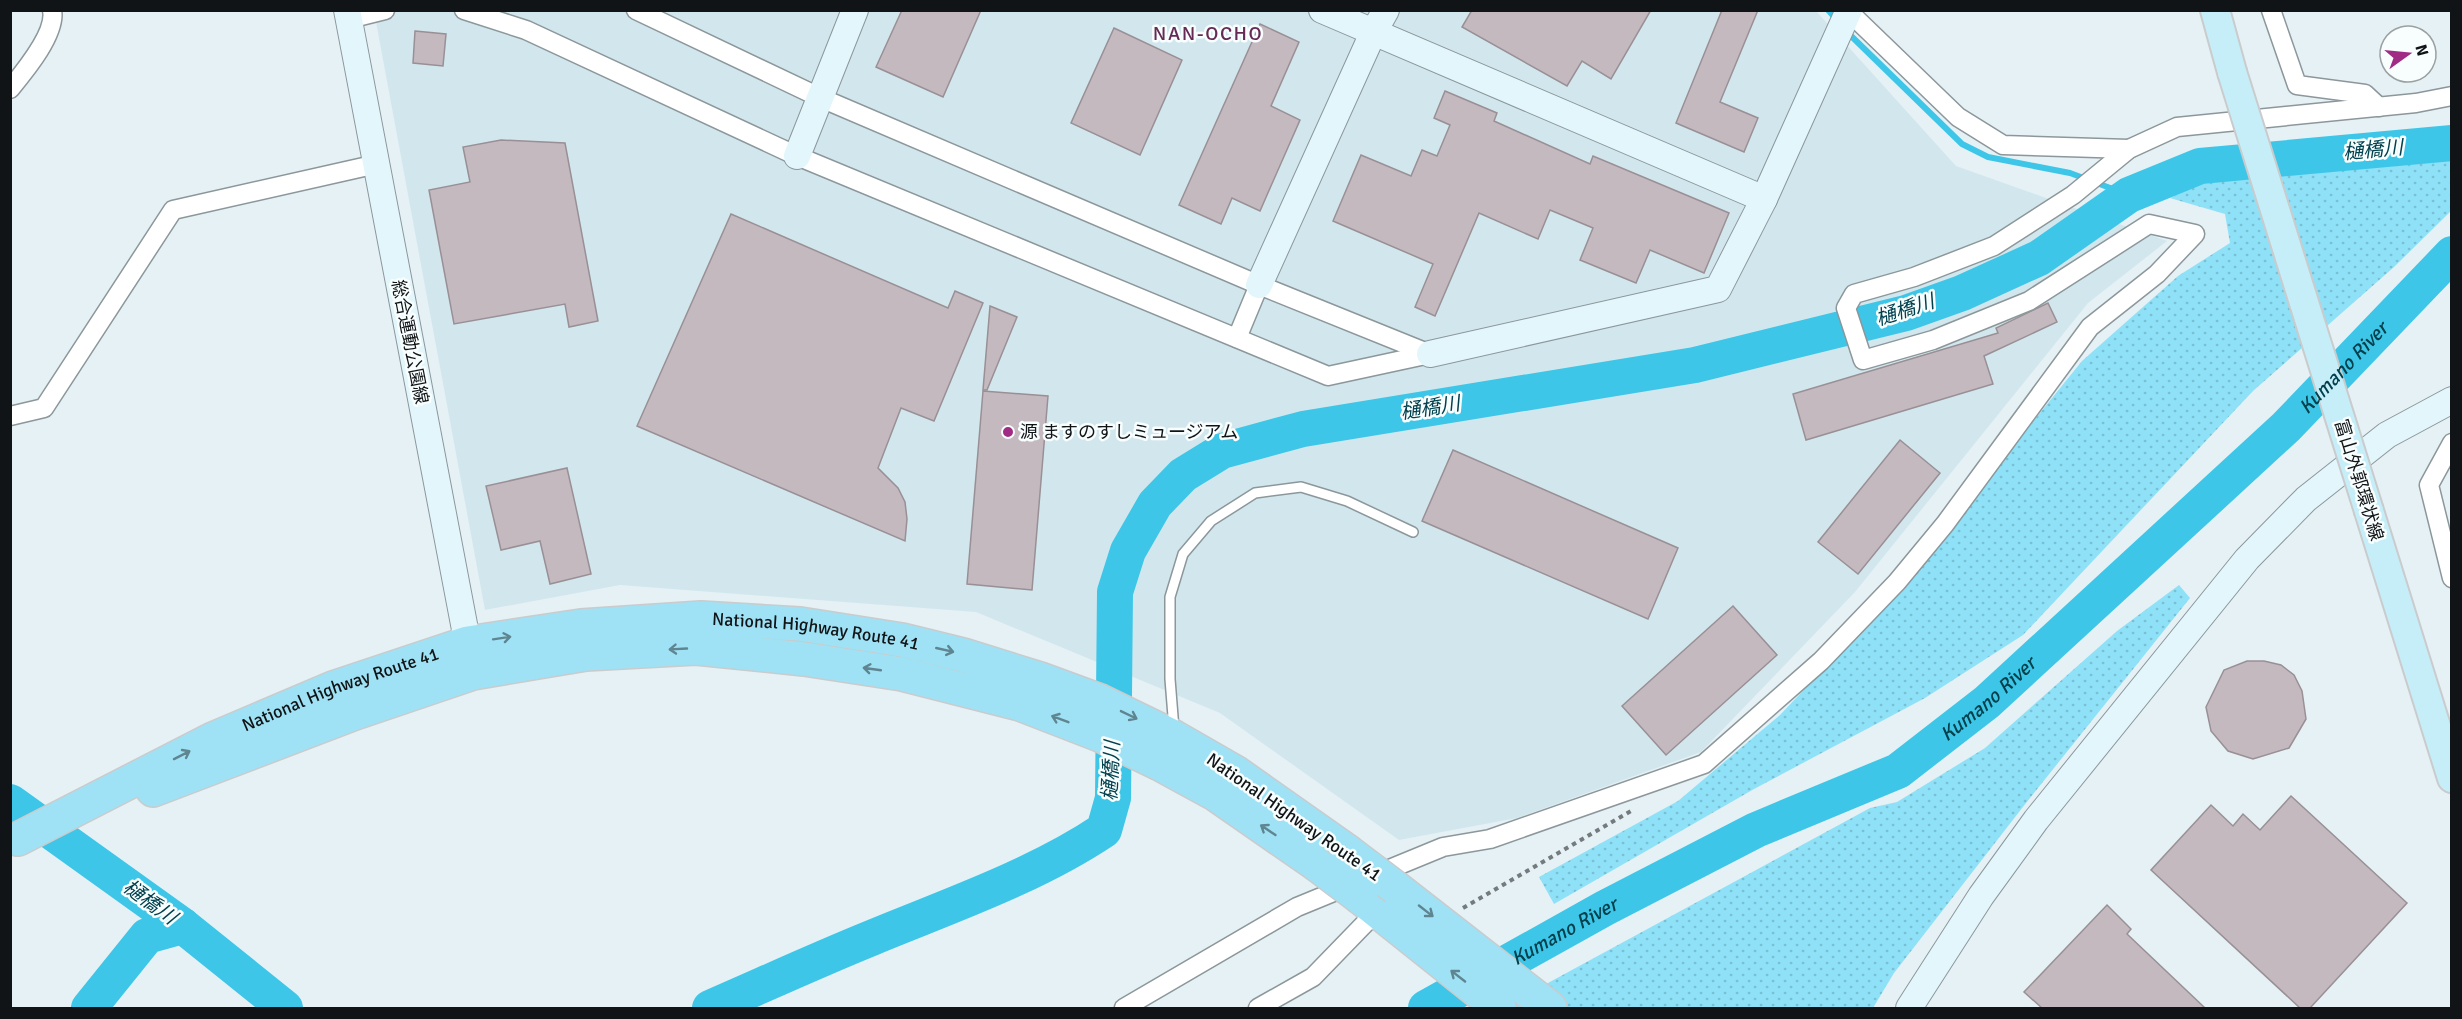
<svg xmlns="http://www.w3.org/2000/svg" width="2462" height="1019" font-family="Signika,'Noto Sans JP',sans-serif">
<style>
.built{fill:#d2e7ed}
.grass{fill:url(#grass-dots)}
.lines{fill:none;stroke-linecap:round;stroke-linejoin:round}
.stream{stroke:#3dc6e7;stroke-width:6}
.river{stroke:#3dc6e7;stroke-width:36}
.building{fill:#c3b9bf;stroke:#999095;stroke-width:1.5}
.lane-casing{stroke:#8c979b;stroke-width:12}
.street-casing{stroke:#8c979b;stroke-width:21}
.secondary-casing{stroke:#8c979b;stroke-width:28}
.primary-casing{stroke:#cacbcc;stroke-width:32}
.highway-casing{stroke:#cacbcc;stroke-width:36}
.path{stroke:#737b7e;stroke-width:4;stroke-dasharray:4.5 4.5;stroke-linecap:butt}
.lane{stroke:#fff;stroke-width:9}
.street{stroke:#fff;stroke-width:18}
.secondary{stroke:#e2f6fc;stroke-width:26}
.primary{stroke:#c6eef9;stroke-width:28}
.highway{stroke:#a0e2f5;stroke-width:33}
.primary-bridge-casing{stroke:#cacbcc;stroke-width:32;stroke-linecap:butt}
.highway-bridge-casing{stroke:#cacbcc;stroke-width:36;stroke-linecap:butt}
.primary-bridge{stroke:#c6eef9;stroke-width:28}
.highway-bridge{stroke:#a0e2f5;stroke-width:33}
.oneway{stroke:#5f8591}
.poi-dot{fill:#a02b84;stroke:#f8fdfe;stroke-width:2}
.labels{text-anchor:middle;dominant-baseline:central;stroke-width:5;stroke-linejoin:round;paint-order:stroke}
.street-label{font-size:18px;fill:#101416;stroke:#f8fdfe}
.poi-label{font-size:18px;fill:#101416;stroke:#f8fdfe;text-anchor:start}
.neighbourhood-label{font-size:20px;letter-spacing:1.5px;fill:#652b55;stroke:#f8fdfe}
.water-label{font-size:20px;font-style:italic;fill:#01404d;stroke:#f8fdfe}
</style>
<defs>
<pattern id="grass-dots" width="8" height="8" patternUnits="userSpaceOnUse" patternTransform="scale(1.5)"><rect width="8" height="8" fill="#8fe1f8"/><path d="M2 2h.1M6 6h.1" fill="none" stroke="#7ac0d4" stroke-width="1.8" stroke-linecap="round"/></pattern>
</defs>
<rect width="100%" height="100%" fill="#e5f1f5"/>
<polygon class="built" points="374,11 1816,11 1956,166 2167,241 2088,303 1855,592 1701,752 1517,818 1399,840 1220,713 976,612 620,585 485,610"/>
<g class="grass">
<polygon points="2451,155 2451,211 2394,267 2253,391 2023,635 1925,698 1754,789 1554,904 1539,877 1678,801 1780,715 1888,601 2082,361 2178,276 2230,243 2225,214 2170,198 2208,180"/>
<polygon points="2179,585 2190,598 2026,803 1894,973 1873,1008 1502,1008 1870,808 1897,802 1985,748 2117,631"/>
</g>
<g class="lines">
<g class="stream">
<polyline points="1828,10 1838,21"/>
<polyline points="1846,31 1962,144 1988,157 2070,173 2129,195"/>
</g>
<g class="river">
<polyline points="10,802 183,926 285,1008"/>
<polyline points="89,1008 147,936 183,926"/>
<path d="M710 1008C763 985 815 961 869 939 946 907 1034 877 1104 830L1113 798 1115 592 1128 551 1155 504 1183 475 1222 451 1303 429 1695 365 1906 313 1962 293 2039 258 2129 195 2200 166 2452 143"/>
<path id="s1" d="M1426 1008 1605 908 1756 830 1898 771 1987 702 2286 427 2452 254"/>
</g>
</g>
<g class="building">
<polygon points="902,10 981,10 943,97 876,67"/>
<polygon points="1472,10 1651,10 1611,79 1582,61 1567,86 1462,27"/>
<polygon points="1722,10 1758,10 1720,102 1758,118 1744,152 1676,123"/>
<polygon points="1260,24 1299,42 1271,106 1300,120 1260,211 1232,198 1221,224 1179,205"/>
<polygon points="1114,28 1182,60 1140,155 1071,123"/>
<polygon points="415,31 446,34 443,66 413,63"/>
<polygon points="1445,91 1497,113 1494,121 1590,164 1593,156 1729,213 1704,273 1650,250 1636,283 1580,260 1593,228 1550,210 1538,239 1479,213 1435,316 1415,307 1433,264 1333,221 1361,155 1411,176 1422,150 1437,156 1450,125 1434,118"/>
<polygon points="501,140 565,143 598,321 569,327 565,304 454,324 429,190 470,182 463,147"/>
<polygon points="731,214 948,308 955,291 983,303 934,421 901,408 878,468 898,488 905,502 907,519 905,541 637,426"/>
<polygon points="2048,303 2057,322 1984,356 1993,384 1806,440 1793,394 1998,333 1996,328"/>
<polygon points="990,306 1017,317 987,390 983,390"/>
<polygon points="983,391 1048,396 1032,590 967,584"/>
<polygon points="1900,440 1940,473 1858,574 1818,542"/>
<polygon points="1453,450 1678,548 1648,619 1422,521"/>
<polygon points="567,468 591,574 550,584 540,541 501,550 486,486"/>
<polygon points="1733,606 1777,655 1666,755 1622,706"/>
<polygon points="2247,661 2264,661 2281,665 2294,675 2302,691 2306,719 2289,748 2253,759 2228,751 2211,731 2206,707 2224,670"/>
<polygon points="2291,796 2407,903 2310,1008 2300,1008 2151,870 2211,805 2233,826 2243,814 2260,830"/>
<polygon points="2107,905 2131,929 2127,934 2205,1008 2042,1008 2024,992"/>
</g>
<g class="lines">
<g class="lane-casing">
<polyline id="lane" points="1174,729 1170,679 1170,597 1183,554 1211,521 1255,493 1301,487 1347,501 1413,532"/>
</g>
<g class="street-casing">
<g id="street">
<polyline points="464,10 526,30 797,156 1328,376 1430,354"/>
<polyline points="636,10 821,98 1259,285 1430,354"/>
<polyline points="1847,10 1958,117 2003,145 2129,149"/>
<polyline points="2271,10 2297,85 2365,94 2379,107"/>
<polyline points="349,19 385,10"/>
<path d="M10 89C24 72 57 33 52 10"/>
<polyline points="1237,338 1259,285"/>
<polyline points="10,416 44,408 173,210 377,164"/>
<polyline points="2452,443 2429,485 2452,578"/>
<polyline points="1124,1008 1297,907 1443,847 1490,839 1704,764 1821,661 1897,582 1945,524 2090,327 2157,274 2195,234 2149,224 2029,301 1933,340 1863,360 1846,308 1854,294 1914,277 1994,246 2073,195 2129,149 2177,127 2416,103 2452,96"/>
<polyline points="1258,1008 1313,977 1377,911"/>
</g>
</g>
<g class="secondary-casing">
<g id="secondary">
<polyline points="347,10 471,661"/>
<polyline points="1322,10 1764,199"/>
<polyline points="797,156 855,10"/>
<polyline points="1259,285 1373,33 1386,10"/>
<polyline points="1430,354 1718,289 1764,199 1849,10"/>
<polyline points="1909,1008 1981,896 2036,820 2247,559 2306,499 2387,435 2452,400"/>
</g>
</g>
<g class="primary-casing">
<g id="primary">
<polyline points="2215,10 2232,72"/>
<polyline points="2369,511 2452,778"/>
</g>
</g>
<g class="highway-casing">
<g id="highway">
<polyline points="153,790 355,713 473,673 586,654 696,648 804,659 902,674 1020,704 1100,735 1160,764 1215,794 1316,864"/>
<path id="s2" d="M18 839 213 739 333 688 468 643 581 626 701 618 800 624 902 640 963 655 1040 679 1100 701 1174 737 1235 772 1347 851"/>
<polyline points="1396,888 1550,1008"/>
<polyline points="1361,898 1499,1008"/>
</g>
</g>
<polyline class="path" points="1463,908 1631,811"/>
<use href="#lane" class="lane"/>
<use href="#street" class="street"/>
<use href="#secondary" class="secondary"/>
<use href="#primary" class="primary"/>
<use href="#highway" class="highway"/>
<g class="primary-bridge-casing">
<polyline id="primary-bridge" points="2232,72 2369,511"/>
</g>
<g class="highway-bridge-casing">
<g id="highway-bridge">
<polyline points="1347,851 1396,888"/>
<polyline points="1316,864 1361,898"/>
</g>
</g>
<use href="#primary-bridge" class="primary-bridge"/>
<use href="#highway-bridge" class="highway-bridge"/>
</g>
<defs><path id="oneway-shaft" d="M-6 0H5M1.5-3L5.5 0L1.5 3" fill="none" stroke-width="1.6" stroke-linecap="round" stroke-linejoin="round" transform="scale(1.5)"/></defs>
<g class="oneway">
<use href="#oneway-shaft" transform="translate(502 638) rotate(-9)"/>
<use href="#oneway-shaft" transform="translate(678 649) rotate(177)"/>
<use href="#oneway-shaft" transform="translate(945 650) rotate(13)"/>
<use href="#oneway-shaft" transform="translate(872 669) rotate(-172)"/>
<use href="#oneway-shaft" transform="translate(1129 715) rotate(26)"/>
<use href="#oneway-shaft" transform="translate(1060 719) rotate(-159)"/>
<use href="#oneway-shaft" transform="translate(182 755) rotate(-27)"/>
<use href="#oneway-shaft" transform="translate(1268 830) rotate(-146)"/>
<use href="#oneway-shaft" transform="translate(1426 911) rotate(38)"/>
<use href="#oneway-shaft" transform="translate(1458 976) rotate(-142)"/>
</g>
<circle class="poi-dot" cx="1008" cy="432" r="6"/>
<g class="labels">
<g class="street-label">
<text transform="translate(410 342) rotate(79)">総合運動公園線</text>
<text transform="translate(2359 480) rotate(73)">富山外郭環状線</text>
<text stroke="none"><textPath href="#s2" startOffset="842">National Highway Route 41</textPath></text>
<text stroke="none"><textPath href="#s2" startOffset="356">National Highway Route 41</textPath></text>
<text transform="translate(1294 817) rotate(35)">National Highway Route 41</text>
</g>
<g class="poi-label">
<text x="1020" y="432">源 ますのすしミュージアム</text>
</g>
<g class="neighbourhood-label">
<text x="1208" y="33">NAN-OCHO</text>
</g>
<g class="water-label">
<text transform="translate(2373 150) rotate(-5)">樋橋川</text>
<text transform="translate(1905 310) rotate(-18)">樋橋川</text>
<text stroke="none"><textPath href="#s1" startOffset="1130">Kumano River</textPath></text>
<text transform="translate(1430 408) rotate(-9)">樋橋川</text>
<text stroke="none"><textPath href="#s1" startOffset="644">Kumano River</textPath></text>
<text transform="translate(1111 771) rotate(-87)">樋橋川</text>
<text transform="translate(150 902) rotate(36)">樋橋川</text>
<text stroke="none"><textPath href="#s1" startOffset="158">Kumano River</textPath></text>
</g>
</g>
<rect width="2462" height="1019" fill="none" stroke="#101416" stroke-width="24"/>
<g transform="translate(2408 54) rotate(75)"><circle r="28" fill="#f8fdfe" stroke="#9ba0a1" stroke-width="1.5"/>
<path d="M0-4.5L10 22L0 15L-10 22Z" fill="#a02b84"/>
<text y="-9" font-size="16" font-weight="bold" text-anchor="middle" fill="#101416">N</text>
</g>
</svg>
